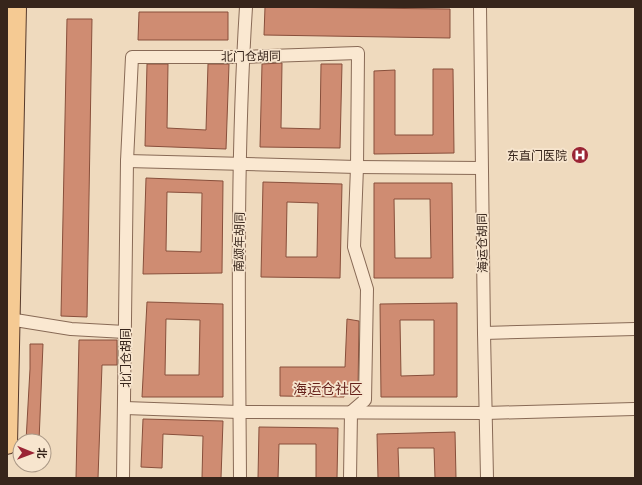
<svg xmlns="http://www.w3.org/2000/svg" width="642" height="485" font-family="'IBM Plex Serif','Noto Sans SC',serif">
<style>
.building{fill:#cf8c72;stroke:#884f3b;fill-rule:evenodd}
.lines{fill:none;stroke-linecap:round;stroke-linejoin:round}
.minor-casing{stroke:#886a56;stroke-width:14}
.primary-casing{stroke:#56392b;stroke-width:22}
.minor{stroke:#fae8d1;stroke-width:12}
.primary{stroke:#f5ca93;stroke-width:20}
.labels{text-anchor:middle;dominant-baseline:central;stroke-width:3.5;stroke-linejoin:round;paint-order:stroke}
.street-label{font-size:12px;fill:#37251b;stroke:#f7e5ce}
.poi-label{font-size:12px;fill:#37251b;stroke:#f7e5ce;text-anchor:end}
.quarter-label{font-size:14px;fill:#651f19;stroke:#f7e5ce}
</style>
<rect width="100%" height="100%" fill="#efdabe"/>
<g class="building">
<polygon points="265,7 450,9 450,38 264,35"/>
<polygon points="139,12 228,12 228,40 138,40"/>
<polygon points="67,19 92,19 87,317 61,316"/>
<polygon points="282,63 281,128 320,129 321,64 342,64 340,148 260,147 262,64"/>
<polygon points="147,64 168,64 167,128 206,130 208,64 229,64 226,149 145,146"/>
<polygon points="433,69 453,69 454,153 374,154 374,71 395,70 395,135 433,135"/>
<path d="M146 178 223 181 222 273 143 274ZM167 192 202 193 201 252 166 251Z"/>
<path d="M263 182 342 184 340 278 261 277ZM287 202 318 203 317 257H286Z"/>
<path d="M374 183H452L453 278H374ZM394 199H430L431 258H395Z"/>
<path d="M147 302 223 304V397H142ZM166 319 200 320 199 375H165Z"/>
<path d="M457 303V397H381L380 304ZM400 320H434V375L401 376Z"/>
<polygon points="347,319 359,321 358,391 344,390 344,397 280,396 280,367 345,367"/>
<polygon points="79,340 117,340 117,365 102,365 98,478 76,478"/>
<polygon points="30,344 43,344 39,441 26,441 30,369"/>
<polygon points="143,419 223,421 221,478 202,478 203,436 163,434 162,468 141,467"/>
<polygon points="259,427 338,428 337,478 316,478 316,444 279,444 278,478 258,478"/>
<polygon points="455,432 456,478 435,478 434,448 398,448 399,478 378,478 377,434"/>
</g>
<g class="lines">
<g class="minor-casing">
<g id="minor">
<polyline points="480,7 484,333 487,478"/>
<polyline points="127,161 357,167 481,168"/>
<polyline points="9,319 71,329 125,332"/>
<polyline points="484,333 635,329"/>
<polyline points="125,408 239,412 486,413 634,409"/>
<polyline points="123,478 127,161 132,57 243,57 358,53 357,167 354,247 367,289 365,400 351,412 350,478"/>
<path d="M240 478C239 321 236 164 246 7"/>
</g>
</g>
<g class="primary-casing">
<polyline id="primary" points="7,444 16,7"/>
</g>
<use href="#minor" class="minor"/>
<use href="#primary" class="primary"/>
</g>
<defs>
<g id="hospital-disc" transform="scale(0.9)"><circle r="9.5" fill="#9a2434" stroke="#f7e5ce"/><path d="M-5-5h3v3.5h4V-5h3V5h-3V1.5h-4V5h-3Z" fill="#fff"/></g>
</defs>
<g fill-rule="evenodd">
<use href="#hospital-disc" x="580" y="155"/>
</g>
<g class="labels">
<g class="street-label">
<text transform="translate(251 56) rotate(-1)">北门仓胡同</text>
<text transform="translate(239 242) rotate(-89)">南颂年胡同</text>
<text transform="translate(482 243) rotate(-91)">海运仓胡同</text>
<text transform="translate(125 358) rotate(-90)">北门仓胡同</text>
</g>
<g class="poi-label">
<text x="567" y="155">东直门医院</text>
</g>
<g class="quarter-label">
<text x="328" y="389">海运仓社区</text>
</g>
</g>
<rect width="642" height="485" fill="none" stroke="#37251b" stroke-width="16"/>
<g transform="translate(32 453) rotate(91)"><circle r="19" fill="#f7e5ce" stroke="#aa9886"/>
<path d="M0-3L7 15L0 10L-7 15Z" fill="#9a2434"/>
<text y="-6" font-size="11" font-weight="bold" text-anchor="middle" fill="#37251b">北</text>
</g>
</svg>
